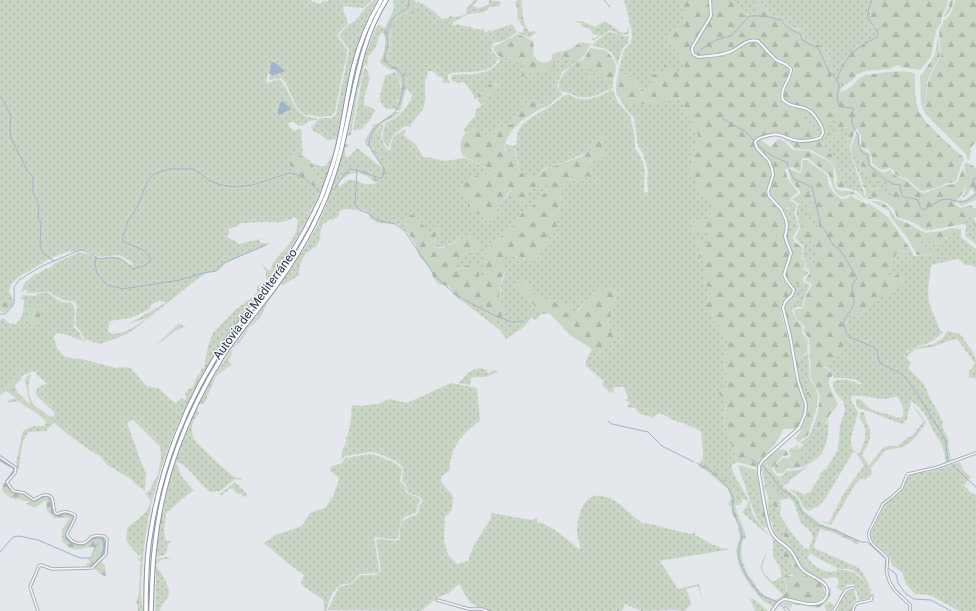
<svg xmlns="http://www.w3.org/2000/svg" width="976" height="611" font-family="Roboto,sans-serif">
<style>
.grass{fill:url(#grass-dots);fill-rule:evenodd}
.forest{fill:url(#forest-firs)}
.wetland{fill:url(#wetland-marsh)}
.water{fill:#9fb4cc}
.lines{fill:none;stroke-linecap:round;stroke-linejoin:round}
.stream{stroke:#9fb4cc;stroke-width:1}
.canal{stroke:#9fb4cc;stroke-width:2}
.minor-casing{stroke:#a9aeb7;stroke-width:3.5}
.tertiary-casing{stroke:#a9aeb7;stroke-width:4}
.motorway-casing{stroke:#8b94a3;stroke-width:5.5}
.minor{stroke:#f7f8fa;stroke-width:1.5}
.tertiary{stroke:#f7f8fa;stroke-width:2}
.motorway{stroke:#fff;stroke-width:3.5}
.labels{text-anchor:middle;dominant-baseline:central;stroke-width:3;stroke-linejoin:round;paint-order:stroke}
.street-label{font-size:12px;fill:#2b3445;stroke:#f4f6f9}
</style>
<defs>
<pattern id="grass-dots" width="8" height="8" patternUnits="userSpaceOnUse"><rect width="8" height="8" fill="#c9d6c5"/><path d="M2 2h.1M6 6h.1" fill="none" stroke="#adb8ab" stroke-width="1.8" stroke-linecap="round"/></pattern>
<pattern id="forest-firs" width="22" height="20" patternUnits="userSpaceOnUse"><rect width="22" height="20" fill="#c9d6c5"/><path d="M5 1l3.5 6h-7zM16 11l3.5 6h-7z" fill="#adb8ab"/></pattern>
<pattern id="wetland-marsh" width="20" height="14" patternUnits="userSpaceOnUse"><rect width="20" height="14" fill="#c9d6c5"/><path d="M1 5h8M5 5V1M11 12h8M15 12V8" fill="none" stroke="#adb8ab"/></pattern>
</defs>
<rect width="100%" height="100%" fill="#e4e7ec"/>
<g class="grass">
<path d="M0 0H312L311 1 320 4 324 1H328V0H372L363 8 343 6 344 14H345L348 23 337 35 347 50V53L335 111 332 116 319 117C315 115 311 116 306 115 293 110 291 87 281 78L269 80 270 75 272 76 271 63 266 82 267 83 279 79 281 81C290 91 292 109 305 116 308 118 314 117 317 118L316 120 309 121 304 125 299 126 293 122H290L288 125 294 131 301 129 303 155 296 154 298 172 310 185H323C308 219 291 251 270 280L266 279V271L261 264 270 271C272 268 271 267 273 263 285 246 297 242 298 219H297L294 217C284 224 277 222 265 222 257 222 250 223 242 223L238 225 239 226 234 227 228 230 230 232 227 237 237 242 239 244 260 239V243H272L229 261 217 271 204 274 132 331 120 337 100 344 84 339 81 332 75 325 77 306 75 302 63 300 49 292 26 293 27 291 26 289 24 290 23 292 21 291 25 283 35 274 39 273C43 268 51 269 55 263L80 252 99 258 118 257 133 266 132 262 119 255 100 257 83 250 67 252 53 257 17 278 11 285 9 291 14 300H0ZM159 301 167 302 128 324 147 318C135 326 124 336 109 333L108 329 110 321 131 318 150 309 151 305Z"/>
<path d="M374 0H377C352 43 346 91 337 139L327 140 320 134 314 132 311 127 314 125C319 112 331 123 336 114L349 50 339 35 348 25 355 21 365 8Z"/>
<polygon points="393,0 406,0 407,6 405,9 395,14 385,29 379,36 376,47 368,57 367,67 366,64 364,66 358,91 351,135 346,137 349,131 361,69 366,53 376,28 379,25 385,28 394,8"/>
<path d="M475 0H478L473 6C479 10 484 7 489 4V0L501 2 499 6 490 7C484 15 477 12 469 14 464 16 458 20 453 22V24L454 26 457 24 468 27 469 25 472 28 482 30 484 28 485 33 491 29 490 33 494 30 512 24 516 31 522 33 524 28 517 18 518 12 515 3 517 0H521C523 11 522 25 530 32L533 31 537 32 529 38 517 32 505 40 494 43 491 48 493 52 498 58C493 76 464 71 451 73L448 75V79L450 83H443L442 77H439L433 71H429C421 85 428 92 424 105 422 114 412 119 410 128L409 126H405C397 132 389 137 389 148 379 140 384 133 385 123L397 117 404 110 411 100 412 95 406 88 408 81 405 71 391 64 386 58 391 49 392 45 390 34 397 18 401 16 414 13 416 3 418 2C428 6 435 12 442 19L447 18 452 15 453 17 461 16 466 14 467 8Z"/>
<path d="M624 0H683L681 4 684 13 685 25 677 29 669 38 679 54 684 67 680 72H664L642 96C638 83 633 74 618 73L624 50 630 44 632 37 631 28Z"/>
<polygon points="725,0 754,0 761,13 749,14 744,15 734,5 733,1 728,4"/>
<path d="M760 0H869L871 26 878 28 881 33 873 43 858 46 852 49 845 59 839 70 842 87 836 85 831 78C834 67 828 57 823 47L804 38 802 33 803 29C792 31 790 24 781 18 778 16 772 16 768 15L766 8 762 6Z"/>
<polygon points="577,21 584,22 595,27 605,21 622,33 627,32 628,24 629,34 621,35 610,30 594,40 592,40 591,38 595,38 599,35 593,34 590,29 580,25 582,24 582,23 575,22"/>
<path d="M608 32C616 32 620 37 629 36L628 44 623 48 617 65C614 49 605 48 592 46L595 42Z"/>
<path d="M498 56 507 58 511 57 520 63H524L521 77C525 75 529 72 533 71 547 68 547 78 556 60L564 57 574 60 584 57 562 72 557 86 563 95C555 98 550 107 542 108L541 104H524L512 124 499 128 491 137 472 127 466 133 463 130 475 116 476 110 488 100V96L494 93 500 85 491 83 478 95 475 100 473 94 464 82 459 83 452 81 451 75C468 73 486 78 500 61Z"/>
<path d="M577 62V66L593 65 599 71 592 77H596L602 72 605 81H613V88C601 93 593 99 579 97 573 96 570 92 563 92L559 88C558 76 568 69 577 62Z"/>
<polygon points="364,68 367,70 370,78 365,95 364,105 373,108 375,111 370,120 362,129 353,130"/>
<path d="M395 72C403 86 402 92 395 106V109H386C384 106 381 103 380 100 379 98 384 81 385 76Z"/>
<path d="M611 90H613L617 101 630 116 634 132 635 148 641 157 645 170 644 193 648 192 647 180 648 171 643 154 638 146 634 118 626 109 616 92 619 97 624 99 670 101 678 98 681 99 691 122 698 135 690 173 701 186 695 185 699 192 709 198 715 213 708 219 694 221 711 234 705 249 701 250 700 256 708 268 706 275 712 289 707 302 713 320 728 338 724 362 727 381 724 422 737 462 732 465V468L735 477 742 488 749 501 752 513 769 536 743 513V511L747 506 748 501 742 499V502L739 505H735L736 494 733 491 726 479 702 460 703 454 701 431 683 423 672 420 670 418 660 413 654 416 655 418 640 414 635 408 626 407 630 403 625 400 628 398 624 387H615L613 389 614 392 610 393 604 386H602L604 381 586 366V361L592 349 598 356 622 333H608C609 318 614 305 617 291L613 288 599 291 597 285 592 298 585 301 578 310 575 316 571 306C564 302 556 304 549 301 544 299 539 297 534 295L525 283V295L542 314 540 315 536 320H535L532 317 524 327 506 339 500 330 453 294V292L462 300 479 306 480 301 485 305 482 313 498 299 501 294V284L505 273 499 258 510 255 525 259 543 249 548 239 558 228 556 223 560 205 561 187 567 181 574 179 579 182 585 179 587 175 591 179 593 178 589 165 602 133 589 152 557 165 545 168C535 181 533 179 520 172L515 149 505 154 506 144 514 146 517 144C514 122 536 116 550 106 557 102 561 97 568 94 571 95 573 97 576 98 587 102 602 96 611 90Z"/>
<path d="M802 109C812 111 820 124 821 134L819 135 815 129 803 119Z"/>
<path d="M835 119 838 124 835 130 839 139 840 130 842 128 849 127 848 136 845 147 850 148C853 165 860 181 866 198H864L857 191 847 188 841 176 839 166 832 155 824 149 822 141 829 135V121Z"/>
<path d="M383 123V128L381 134 384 146 390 151C392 147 390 145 392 141 394 134 402 132 407 128L404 135 416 145 423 157H427L444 161 465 158 493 171 480 177 474 174 459 190 465 192C470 205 480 215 490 224L501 203 508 195 510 190C515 196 521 199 524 206L528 191 536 186 548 185V189L534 205 521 214 514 225 494 242 489 250 483 268 486 274 485 280 479 279V270L475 266 466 265 457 270 455 265 458 258 475 250 458 239C449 245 443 249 432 247L440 230V227L429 234 423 225 405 223 407 232 398 224 378 223 370 218 368 213 364 210 344 209 340 211 338 217 335 218 333 221 331 219C314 227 325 234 317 245 315 248 310 250 307 253 300 259 300 268 298 276L283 285 281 284C296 262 312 239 322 215 332 192 339 167 345 143L349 145 345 148V156L349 157 357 148 381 167 383 171 382 176 380 177 376 176 369 171H346L338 180 337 183 339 187C342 185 346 181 349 180 355 179 360 183 365 184 376 186 386 180 388 169L382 158 376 152 373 147 374 136Z"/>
<polygon points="336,142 325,181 311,175 311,172 315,169 313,163 319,166 326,166 332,155"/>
<path d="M851 148 857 152 864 170 888 185 892 201 878 187 872 189 863 185 867 192 876 199H867C866 182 852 166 851 148Z"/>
<polygon points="809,200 812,204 809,210 811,218 818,222 818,227 809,222 804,217 800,221 806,228 797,234 800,228 796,211 800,202"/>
<polygon points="790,201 795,203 797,206 794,212 799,227 793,236 794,240 787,230 788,219 784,211 789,208"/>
<polygon points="970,216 976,229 976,244 965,236 966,226 964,224 958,225 966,217"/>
<path d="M961 229V237L976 249V269L974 266 973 267 972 265H966L958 259 931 265 928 290 929 303 940 330 943 332C933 342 932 342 919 346 914 348 911 351 907 351L906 353 919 347 933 344 942 339 948 331 960 334 973 352 976 361V379L969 377V371L972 369 975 363 957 339C948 340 941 345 932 347 922 349 913 347 907 358L905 357V354L904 355 911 363 908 368 924 384 932 402 939 414 943 423 942 427 949 440 948 444 951 460 946 462 942 445 935 434 926 416 918 406 911 401 907 419 902 424 899 423 863 409H859L856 405V399C866 400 864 405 871 409 880 414 890 413 898 418L902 417C906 409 901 403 897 396 879 403 870 394 852 396L851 400 858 413C856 422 848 440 852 447 853 450 856 452 858 454 866 444 869 428 859 418L861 412H864C864 418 867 422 869 428 874 438 865 447 862 455L869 465 883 448 888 446H897L907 438 913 435 923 422V420L915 409 916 408 926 423C919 433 911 446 898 448 893 449 889 449 885 451L870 469 873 473 865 480 862 478 856 483 831 525 818 520 829 523 844 493 864 465 855 452 852 454 825 499 820 505 809 511 804 508 797 495 789 489 802 493 803 495 810 492 820 476V473L826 469 838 450 840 425 845 411 843 401 836 394 833 387V382C841 377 853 380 860 385L861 383C853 377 844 378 834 378L833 376 835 373 824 366 826 362 829 364V360L843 354H835L849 317 853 309 861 314 872 304 896 275 890 278 886 277 896 254 904 249 899 260 904 259 909 247 914 256 935 254 921 245 917 241 946 239 952 233Z"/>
<path d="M807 240C819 244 817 249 818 260L806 269 805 268 807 263 802 257 804 246 797 241Z"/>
<path d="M264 281 268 282C250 306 231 330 214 356 179 411 151 482 144 548 142 568 139 591 143 611H138V607L136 603 139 593 140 568 141 562 137 558H141V556L137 554 127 542C125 538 128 533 127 528 136 520 148 514 151 501L145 493 149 491 158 474 161 458 160 446 133 420 127 423 140 459 146 473 145 491 134 483 131 479 107 465 99 455C93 454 58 427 54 422L46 431 29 432C19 442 22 458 18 471L16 463 23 431 34 426H47L55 414 53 411 36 395C35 387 42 386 47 383L38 376 35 371C21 374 11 383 0 393V320L3 318 9 323 15 324C24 318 23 310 24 301L23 299H20L23 295 35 296C48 287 52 298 62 302 65 303 69 302 72 303L75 309 74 327 80 333 81 338 86 342 64 334 57 333 54 336V339L57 348 64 356 69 358 81 359 116 368 121 367 131 368 146 386 158 388 170 399 176 403 182 398 185 400 187 398 185 394 188 390 194 386 195 380 201 371V369L204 368 208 346 213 333 234 311 255 295 257 293V287ZM42 303 34 324 33 320 24 324 30 315Z"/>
<path d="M790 282 804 286 803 282 810 285 805 295 802 307H796C794 298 798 289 790 282Z"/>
<polygon points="268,301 260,318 249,328 240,342 233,348 231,357 229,358 229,362 232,364 216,376 204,404 199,404 212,380 230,352"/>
<path d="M178 323 186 327C171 330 170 338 157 344L177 325H178Z"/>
<path d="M808 352 810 380 808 378 806 379 809 387V392L803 391 800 384 802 383C799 375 801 368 798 359L807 354Z"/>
<path d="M481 368 487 370V372L490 373 491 371 496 370 498 372 485 377H475L471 378 470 385 458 383C467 376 467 370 481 368Z"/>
<path d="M451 383 477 388 480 420C466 433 457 438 451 458 450 462 449 466 450 470L442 476 441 482 453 496 452 510 445 517 444 541 448 555 457 564 468 561C473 545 482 532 491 519V513L531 520 537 518V522C540 523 543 523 546 525 558 531 568 540 579 549H580C580 542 576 535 577 528 580 497 596 485 622 506 629 512 636 519 644 524L646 523 690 534 694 533 695 529V535C708 541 718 550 732 549L660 561 678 589 699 584 703 601 698 586 686 589V591L688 593 691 604 685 611 674 610 641 611 625 604 622 611H488L472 604 468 600 459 584 449 593 437 598 421 611 329 610 328 609 339 587 351 584 361 575H375L381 571 376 540C382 537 391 542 399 540 400 536 400 531 400 527 402 518 411 517 418 514L419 506 423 501 420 497 407 492 406 485 402 481 403 467C399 462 378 452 371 452 369 452 347 456 346 456 344 457 342 459 341 460L343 448 347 441 345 439C351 432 351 415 352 405L362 406 378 404 389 399 407 403Z"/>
<polygon points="804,395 809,395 809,408 804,427 805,428 797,440 795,439 800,433 807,411"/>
<path d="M197 407 199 413C192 422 190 427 194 439 196 443 229 474 235 477 238 479 237 478 241 478V480L235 479 220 491 212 492C199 486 189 464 176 462L182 477 194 491C189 492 170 510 166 514L164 531 166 541H173L169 543 165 555 156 557 158 536 161 515 163 513C169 476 183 441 197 407Z"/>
<path d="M828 418C829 429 828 439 824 449 820 460 800 471 788 468L791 464 797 468 802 462H798L799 454 803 451 793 448 798 445 797 448 798 449 803 445V443L799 444 809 436 814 424 823 425 827 423Z"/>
<path d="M369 454C376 454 398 463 402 469L400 481 405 486 406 493 417 497 421 501 418 504 416 513C398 517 401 524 398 539H390L374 537 379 568 378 573 360 574C357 576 355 580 351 583 347 585 342 583 339 586 333 590 327 604 327 611H324V602L323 600 302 585 301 583 304 575 290 565 264 543 276 535 302 526 310 513 325 508 333 496 339 480 338 477 330 471 331 467 342 463 345 458Z"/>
<path d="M764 461C769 471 782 476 784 488L797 497 803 510 810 516 821 524 835 529 832 532 820 529 814 545V548L859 568 867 580 872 593 860 576 854 571 849 569H839L812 555 809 551 810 555 807 557C813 567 826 574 837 571L836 569C841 570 847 570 852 572 860 575 870 588 871 596L867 599 859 600 856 590V587L853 584 846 585 847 587 842 591 836 587 839 582 837 578 834 577 822 579 813 576V571C808 567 808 563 804 560L799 562 793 553 795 551 788 543 791 538 781 525V517L793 535 805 549 807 548 808 551 813 537 810 531 801 523 793 501 788 498 781 500 772 486 774 498 773 505 777 509 781 504 780 515 777 517 782 533 785 538 782 541 773 531 774 532 772 522H770L767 502 769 501 766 489H764L763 486 765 485 762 471H760Z"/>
<polygon points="960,462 963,470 971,477 964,485 970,492 976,495 976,611 959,611 930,595 915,594 906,584 902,572 892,565 888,555 873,542 871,537 871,533 884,506 901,490 905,485 906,478 910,475 936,470"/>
<path d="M739 465C742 469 746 470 749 474 759 485 760 505 763 520L765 524 762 526C760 521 756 517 754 512 748 497 745 482 738 467Z"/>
<polygon points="810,465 789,481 789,479 782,476 787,471 800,470"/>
<polygon points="235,482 246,493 247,499 246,496 243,497 241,494 236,493 234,489 231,488 220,496 220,494"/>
<path d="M775 539C783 545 783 548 784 558L789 560 798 574 797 577 790 574 784 579C790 592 782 597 773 607L762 600 753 589 757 588 765 596 776 600 783 595 765 577 760 567 767 550C766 565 754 566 773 582L782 576 779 566 773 556V541Z"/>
<path d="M167 557 172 559C166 558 158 559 156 566 160 570 170 587 169 593 168 600 161 604 160 611H155L156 573H155L156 559Z"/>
<path d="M851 590H854L857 600 853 603 851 611H836C842 604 842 593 851 590Z"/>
<polygon points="750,599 754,599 768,611 755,611"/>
<polygon points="829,602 836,606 830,611 827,611 824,606"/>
</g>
<g class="forest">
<path d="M683 0H708L710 16 691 48 690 52 692 56C701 60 723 57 732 53 738 50 748 41 755 42 762 43 767 55 772 59 778 64 787 63 790 71 786 80 772 99 786 105 791 107 797 108 802 109L803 119 815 129 819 135 809 139H797L776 132 758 138 754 142V146L769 164 771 177 767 194 770 201 781 211 785 222 784 239 790 253 782 277C785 282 791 285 793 291L781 305V312L789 342 795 376 804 405C805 413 801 423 796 429H783C778 444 764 453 757 467L737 462 724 422 726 404 718 392 727 381 724 362 728 338C723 331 707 316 707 307 707 301 710 295 712 289L705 285 704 275H706L708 268 699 256 700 250 696 248 695 243 701 238 705 248 711 235 707 230 692 234 690 228 694 221 708 219 711 210 714 212 709 198 699 192 694 185 701 186 693 179 690 173 698 135 691 122 681 99 678 98C662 105 646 104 629 104 626 101 621 99 618 96 614 91 617 79 618 73 635 74 636 82 642 96L651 86 652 75 664 72V64L680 72 684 67 679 54 669 38 677 29 685 24 684 13 681 4Z"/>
<path d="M711 0H725L728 4 733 1 734 5 744 15 760 13 754 0H760L762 6 766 8 768 15C773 16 778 16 781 18 790 24 791 32 804 29L802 33 804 38 823 47C828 57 834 67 831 78L836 85 842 87 839 70 845 59 852 49 858 46 873 43 881 33 878 28 867 23 866 17 871 16 869 0H948L947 6 942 16 941 24 937 29 935 36 931 57 920 70 904 68 898 65 890 69 866 71 857 74 853 80 842 87 840 92C853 90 854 79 866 75 880 74 903 68 915 74 915 86 915 98 918 109 921 121 952 147 963 157L964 161 962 162 956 181 953 183H946L939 187 924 191H921L907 179 896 175 893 170 890 168 881 170 872 163V157L868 149H864L861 147V136L857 128 854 132 850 148 845 147 848 136V127L842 128 840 130 842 137 835 141 833 138 837 136 835 130 832 128 834 125 837 123 835 119 829 121V135L822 142 824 149 832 155 839 166 841 176 847 188H839L836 185 837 177 834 166 830 161 811 150 795 149 790 143 781 137V136C795 141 806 144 820 139L825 134 822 125 810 108 788 103 783 98 784 93 794 71 791 65 776 58 761 42 753 38 721 54 698 56 696 55 693 51 696 43 713 16V11Z"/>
<path d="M950 0H954C952 6 950 15 943 18L949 6Z"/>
<polygon points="956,0 976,0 976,142 971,147 970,158 968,161 966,154 933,122 924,112 928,82 934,68 941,56 939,30 943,24 943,21 950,15"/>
<path d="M518 34 533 41 534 50 533 55 537 60 543 63 550 61 552 58V55C557 51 562 52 567 50 579 47 575 39 591 44L584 56 571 62 564 57 556 60C549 74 548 72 533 71L529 75 521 77 524 63H520L511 57C502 59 495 56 493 47Z"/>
<polygon points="938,35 940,57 933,68 927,82 924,112 921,103 920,77 935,55"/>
<path d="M590 48 605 50C617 61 618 65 613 81L605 82 602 73 594 81H587V77H592L599 70 593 65 585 70 576 66 577 62 584 59Z"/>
<polygon points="492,82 496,85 501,85 494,93 488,96 488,100 481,105 477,99 478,95"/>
<path d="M530 99 541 105 542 108C526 117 501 132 505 154L508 153 514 149 520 172C533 179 536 180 545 169 555 165 582 159 589 151 594 146 598 138 602 132 607 143 604 151 601 162L597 163 591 160 589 164 593 177 591 179 587 175 585 179 579 182 574 179 567 181 561 187 560 205 556 223 558 228 548 239 537 261 510 255 500 258C507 271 505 268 501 282 500 288 501 293 498 299 502 305 505 310 502 317L492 321 482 313 485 305 480 302 479 306C467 302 456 298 449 286L438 284 433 277 431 269 419 256 415 243 407 232 405 222 408 214 416 216 430 234 440 227V230L435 239 432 247C435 248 439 249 442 248 456 244 470 226 481 246 471 253 460 254 455 265L458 270 466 265 475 266 479 270V279H485L486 274 483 268V257L494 242 514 225 521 214 534 205 548 189 547 185 536 186 528 191 524 206C521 199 515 195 510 190L501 203 491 224 479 214 468 211V199L465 192 458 190 472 175 474 174 480 177 493 171 463 156C457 142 462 137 472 126L491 137 499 128 512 124 524 104Z"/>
<path d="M857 131 859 135 860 148 869 153 870 155 871 165 883 173 890 170 896 176 906 180 920 192 925 193 946 185 955 184 958 181 963 168C966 173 964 182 965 189L955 204 960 208 970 205 976 209V218L973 217 976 223V229L970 216 966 217V222L962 221 958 225 930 230 923 229 915 223 897 217 893 208 887 203 874 198 867 192 862 184 872 189C882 185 886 192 891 199L888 185C880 182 869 177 864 169 859 161 860 155 851 148Z"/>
<path d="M759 139 771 147 778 139 784 141 793 150 809 151 830 162 833 166 834 174V184L836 188 840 191H853L864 201C854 194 854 192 843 197 832 193 833 184 829 175L809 159C799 155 801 165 801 171H798L792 167 785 169 788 179 798 192 791 198 790 201 792 204 784 211 770 195C770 181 778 171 769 159 765 154 759 150 756 144L757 141Z"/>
<path d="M296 154C305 156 312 160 315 169L311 172V174L325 181 323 185H310L300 180 298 172 293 170 290 165 292 158Z"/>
<path d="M803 160H808L809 162 827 175 829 186 834 193 841 199H846L851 196 864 203 870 204 888 217 909 247 904 259 899 261 904 249 896 254 886 277 890 278 904 272 905 283 902 286 897 282 893 289 872 304 861 314 857 315 853 309 846 324 851 334 836 354H844L833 360H829L830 364 826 362 824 367 830 371 835 373 829 379V385L838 405C835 409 832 412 829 416 824 425 826 426 814 424 818 414 819 406 820 396L811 378 809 339C806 333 802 334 805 327L796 318 794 310 803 308 806 296 812 284 805 280 810 273 809 270 806 269 818 260C817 244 815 239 797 241L795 237 797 234 805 228 799 221 804 217 809 222 818 227 819 225 818 222 814 221 809 214V210L812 204 809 200 800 202 799 204 792 199 800 194V191L791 181 788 169H790L796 172 801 173C803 168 801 165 803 160Z"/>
<path d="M967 162 976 168V200L961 206 958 203 960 199 963 201 975 193 971 188 968 194 962 198C969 187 964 189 965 179 966 171 965 172 964 164Z"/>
<path d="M871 201C884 200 890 207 895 218L907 223 925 233 942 231 951 228 961 229 952 233 939 244 918 241 921 245 936 254 917 255 906 236 891 218 889 211Z"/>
<path d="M787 230 795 242 803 248 801 258 806 263 803 269 808 272V273L803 278V282L807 285 804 286C796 284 787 283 785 273L792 252 786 238Z"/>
<path d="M522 280 534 295 544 298 549 301 565 303 571 306 575 316 585 301 592 298 597 285 599 291 613 288 617 291C614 305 609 318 608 332L622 333 598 356 592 349 570 335 551 315 548 313 542 314 516 285 518 282Z"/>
<path d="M795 292 797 296 795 301 796 307 792 310C795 320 798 320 803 328L802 333 808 340C806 354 811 350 798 359 801 368 799 375 803 384H800L784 309C786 301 792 299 795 292Z"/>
<polygon points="8,299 14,300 13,305 5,313 0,311 0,300"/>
<polygon points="42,303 41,315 34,325 33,320 24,325 30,315 29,304 35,307"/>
<path d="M809 378C812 383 818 390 818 397 818 401 816 403 817 407L808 435 797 443 799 437 805 428 804 427 809 408V395H804L803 391 809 392V387L806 379Z"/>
<polygon points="791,448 804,451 799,455 798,462 802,462 800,467 797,468 792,464 783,473 777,473 774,469 775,465 783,458 788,458 791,456 789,450"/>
<polygon points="779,449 786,450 789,455 782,456 772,468 773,472 764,461"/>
<path d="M739 465 756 470 768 528H766L762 526 765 523 763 520C760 505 759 486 749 474 746 470 742 469 739 465Z"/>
<path d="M779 476H782L790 479C789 483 788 484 784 485Z"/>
<path d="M4 483 7 484 13 492 24 494 34 501 45 495C56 501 47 510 56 515L64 512 71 514 74 518 66 533 68 538 76 544H84L93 537H102L106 541C105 555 101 558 92 567H87L86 564 90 562 88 559 95 553 94 547C79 547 76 556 62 541V529L68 521 67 519 69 520V518H54L47 511 46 501H44L36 507H33L27 504 29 501H23L20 499 15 500 13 498 10 499V497L4 493 2 489Z"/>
<path d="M769 486H772C778 495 785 500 777 509L773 505 774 498H771L768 494Z"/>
<polygon points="780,515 781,517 781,525 791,538 788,543 795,551 793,553 782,541 785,538 779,528 777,517"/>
<path d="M780 543 791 553 801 571 808 577 817 580 823 585 825 594C818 611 795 595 780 600 783 596 787 592 787 588 787 583 784 580 785 575L797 577 798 574 793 570 794 567C792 562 789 560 784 558L782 552 783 550 779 544Z"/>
<path d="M804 560C810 567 809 570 820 573L819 576C809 575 804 571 799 562Z"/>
<polygon points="101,561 105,566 106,576 102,575 93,568"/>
<path d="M831 587C831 598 828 603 818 608L792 604 791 609 786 605 785 607 782 604 786 602C801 604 832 611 829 588Z"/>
</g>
<g class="wetland">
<path d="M406 0H415L416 3 414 13 412 15 401 16 397 18 390 34 392 45 391 49 386 58 391 64 405 71 407 74 408 81 400 111 395 109V106L398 101 401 86V83L395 70 389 69 380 63C384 51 388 44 383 32L390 17 405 9 407 6Z"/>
<path d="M394 112H400C396 117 392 118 386 121 376 126 371 140 374 150 378 154 383 158 386 162 392 172 385 180 376 183 362 170 350 169 338 184L337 183C339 177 346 174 347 168 354 167 361 167 368 171 372 173 375 176 380 177L382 176C384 167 376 158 372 150 369 146 365 146 365 140L373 127 372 125 378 124Z"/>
<path d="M29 374 31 375C27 383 28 396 33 404 38 409 44 411 48 416L53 417 47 426H45L46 422C39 413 27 409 19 401L7 403 8 401 16 398 6 391 0 396V393L14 380 21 377 22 379C18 382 14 384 15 389L30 405 25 379Z"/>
<path d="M702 460C714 469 729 478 733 491L736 493C732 513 743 520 746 538L743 540C739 554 743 564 749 577L750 576 757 588 753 589 751 587 740 569 738 560 736 550 740 537 738 530 739 524 732 514 731 507 728 504 731 499C730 495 729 490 726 487 724 485 721 484 719 482 713 476 707 470 699 467L700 462Z"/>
<polygon points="835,529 860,541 857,544 832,532"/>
</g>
<g class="water">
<polygon points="273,62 274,62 285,71 272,76 269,73 271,63"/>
<polygon points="283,101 291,109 279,115 278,113 280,102"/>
</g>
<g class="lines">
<g class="stream">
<polyline points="604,0 610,7"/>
<path d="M700 50 716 40 731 36 749 16H765L781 20C786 27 791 30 800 34L802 40 819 49 828 70 837 80 839 85 837 97 840 107 853 108C853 118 849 120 855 130"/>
<path d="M837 80C840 66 851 52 863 45 867 42 872 40 877 37L878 33C868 17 864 20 872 0"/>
<polyline points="0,95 11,116 10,129 11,138 28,172 33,176 33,193 39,205 38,218 41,222 40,246 43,253 54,261"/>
<polyline points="723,119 746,132 754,141"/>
<path d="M856 132 858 135 859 145 863 154H867L869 165 884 179 893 184 900 185 902 196C906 199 912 197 918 200L920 207 923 210 941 200 947 199 961 202 968 200 976 194"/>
<path d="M757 143C765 153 775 158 787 162L788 167"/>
<polyline points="789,169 794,179 812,187 821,226 825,230 833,245 839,249 843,254 857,278 852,285 854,301 853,306 843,322 847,334 852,338 873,347 877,351 880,363 903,375 916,392 945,439 948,461"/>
<polyline points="357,170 355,205 359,210 368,213 377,220 395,224 404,230 435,276 457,296 498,317 512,322 523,321"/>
<polyline points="976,177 973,180 976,191"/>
<path d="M335 188 343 176 350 169C362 170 370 176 381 178L383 177 384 168C380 162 370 150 369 144 368 136 376 125 383 121 386 119 390 118 393 115 400 108 405 86 403 77 401 67 388 68 384 59 386 51 390 43 386 34 389 28 390 20 395 16 400 12 405 11 409 6V0"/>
<polyline points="96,258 95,264 97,274 107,285 123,289 180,280 203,273 216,271 224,263 266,245"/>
<path d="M0 314H5C17 303 14 301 14 287L19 280 32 272 42 266 80 250 85 251 100 259 112 257 121 259 133 269 143 266 151 261C147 246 131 248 122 240L128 221 138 206 147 182 154 174 169 169H192L200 173 210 181 221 185 235 187 252 185 289 173C301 173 312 184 319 192"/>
<polyline points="608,421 612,424 648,432 662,446 694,462"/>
<polyline points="751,459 764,467 782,490 789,494 796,501 801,511 817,525 834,530 861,542 867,542 886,559 885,569"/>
<polyline points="697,463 711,471 728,487 733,497 733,512 741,530 742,536 738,554 740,563 748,578 760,595 777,602"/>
<polyline points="952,465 976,487"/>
<polyline points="0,552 13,537 19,536 38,540 80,558 90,558 92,556 96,545 99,543"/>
<polyline points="889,569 896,574 898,583 906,594 914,599 931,600 951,611"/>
<polyline points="779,604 783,607"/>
</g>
<g class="canal">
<polyline points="0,460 15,469 6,482"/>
<path d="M6 483 11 491 24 494 34 501 44 496H48L52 502V512L56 515 65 513 74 516C73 529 52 540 82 545 90 542 94 534 103 539 106 548 103 556 96 562"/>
</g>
<g class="minor-casing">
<g id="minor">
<path d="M0 457 16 468 15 473 7 482 13 491 24 493 34 500C37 498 41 495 45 495 58 494 50 512 57 514 59 514 60 512 63 512 67 511 71 513 75 515V518L67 534C69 541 79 546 86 542 89 540 90 537 94 536 97 535 100 536 104 536L107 539 106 554 92 568 52 569 41 565 39 566 30 587 38 611"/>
<polyline points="437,600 469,609 482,609 487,611"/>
<polyline points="785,608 788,611"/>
<path d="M833 611C841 603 841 588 854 588"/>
<path d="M853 611C855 599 862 604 871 600L872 596"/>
<path d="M910 611V605C899 593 892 592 887 574 886 569 888 563 887 558 881 549 867 545 869 532L883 504 891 498 902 488 906 477 908 474 938 467 976 453"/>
</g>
</g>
<g class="tertiary-casing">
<path id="tertiary" d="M710 0 711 16 693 46 692 49 693 54 698 57C709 56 721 56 732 51 740 47 748 38 758 41L776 60 787 65 791 69C791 80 779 89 783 100 794 111 806 101 817 119 820 123 823 128 823 133L820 138C814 140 806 141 800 141 783 140 783 130 763 137 759 138 757 139 755 142L757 148 769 161 772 169 773 175 768 191 769 196 781 209 786 220 787 226 785 237 791 253 784 275 787 281 794 290 792 295 785 302 783 308 790 336 798 381 806 405 805 414 799 428 763 460 759 466V474C762 487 766 523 772 533 776 541 785 544 790 550 795 555 797 563 801 568 808 578 834 580 826 597 819 611 796 600 784 599L778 603 772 611"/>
</g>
<g class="motorway-casing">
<g id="motorway">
<path d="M146 611C146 589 146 566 149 544 159 470 186 398 229 337 246 314 266 292 282 268 297 246 310 222 321 198 327 182 333 166 337 150 344 122 347 93 354 65 360 42 369 20 381 0"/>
<path d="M151 611C152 589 152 566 155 544 162 478 187 413 222 357 238 333 257 311 275 287 295 260 313 229 326 197 333 178 340 158 344 137 355 90 360 41 386 0"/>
</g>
</g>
<use href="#minor" class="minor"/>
<use href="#tertiary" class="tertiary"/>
<use href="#motorway" class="motorway"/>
</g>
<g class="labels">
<g class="street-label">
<text transform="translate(255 304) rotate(-54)">Autovía del Mediterráneo</text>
</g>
</g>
</svg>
